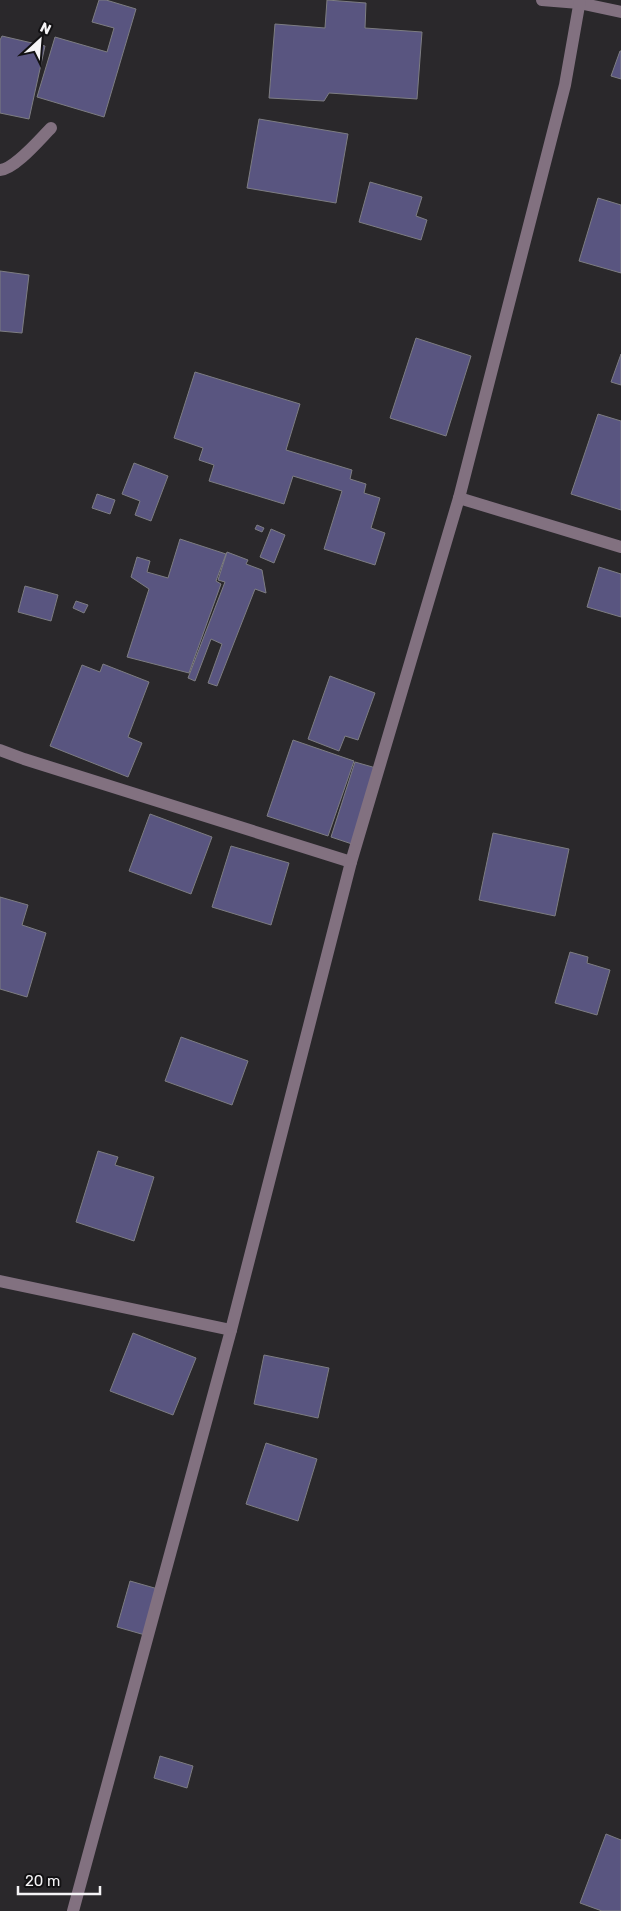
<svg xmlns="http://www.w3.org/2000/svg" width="621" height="1911" font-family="Rubik,sans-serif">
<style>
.building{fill:#595580;stroke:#7d7d82}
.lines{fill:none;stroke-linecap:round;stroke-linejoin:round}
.minor{stroke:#827180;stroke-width:12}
</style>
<rect width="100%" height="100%" fill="#2a282b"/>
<g class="building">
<polygon points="99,0 106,0 136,9 104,117 37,97 55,37 107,52 114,28 92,22"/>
<polygon points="327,0 366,3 365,28 422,32 417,99 329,93 324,101 269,98 275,24 325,28"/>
<polygon points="2,36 45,46 29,119 0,113 0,40"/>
<polygon points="620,51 621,51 621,79 611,76"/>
<polygon points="259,119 348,134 336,203 247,188"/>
<polygon points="370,182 422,197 416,216 427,220 421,240 359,222"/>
<polygon points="598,198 621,205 621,273 579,261"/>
<polygon points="0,271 29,275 22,333 0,331"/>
<polygon points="416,338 471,356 446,436 390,418"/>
<polygon points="621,354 621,385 611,382"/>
<polygon points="195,372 300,404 286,450 352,470 350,479 366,484 364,493 380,498 371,528 385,533 375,565 324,549 342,491 293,476 284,504 209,481 214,465 199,460 203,448 174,438"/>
<polygon points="598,414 621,421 621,510 571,494"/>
<polygon points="134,463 168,476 151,521 135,515 140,501 122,494"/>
<polygon points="97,494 115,500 110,514 92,508"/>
<polygon points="257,525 264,528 262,532 255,529"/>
<polygon points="271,529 285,535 274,563 260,557"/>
<polygon points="180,539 226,554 216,581 221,584 189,673 127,657 149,589 131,577 137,557 150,561 147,572 168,578"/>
<polygon points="227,552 248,560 246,564 262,570 266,593 255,589 217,686 208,683 222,644 211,639 195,681 188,678 225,582 218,580"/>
<polygon points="599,567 621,574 621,617 587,607"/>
<polygon points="25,586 58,595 51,621 18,612"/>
<polygon points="76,601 88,605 84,613 73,608"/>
<polygon points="103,664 149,682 128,737 142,743 128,777 50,746 82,665 100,672"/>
<polygon points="330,676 375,693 358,740 345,736 339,751 308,739"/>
<polygon points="293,740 354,761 328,836 267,816"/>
<polygon points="355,762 376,768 352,844 331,837"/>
<polygon points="150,814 212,837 191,894 129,871"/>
<polygon points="493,833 569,849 555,916 479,900"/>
<polygon points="231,846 289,863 271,925 212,907"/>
<polygon points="0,897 28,905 22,925 46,933 27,997 0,989"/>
<polygon points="570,952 588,957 587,963 610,970 597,1015 555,1003"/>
<polygon points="181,1037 248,1061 232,1105 165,1081"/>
<polygon points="98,1151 118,1157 115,1165 154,1177 134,1241 76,1222"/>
<polygon points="133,1333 196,1358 173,1415 110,1391"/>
<polygon points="264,1355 329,1368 318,1418 254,1404"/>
<polygon points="266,1443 317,1459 298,1521 246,1504"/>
<polygon points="130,1581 158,1589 145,1635 117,1627"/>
<polygon points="160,1756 193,1766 187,1788 154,1778"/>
<polygon points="606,1834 621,1840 621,1911 602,1911 580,1903"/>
</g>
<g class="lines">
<g class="minor">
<polyline points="542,0 579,3 621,12"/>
<path d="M0 170C15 169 40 139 51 128"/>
<polyline points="459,498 621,547"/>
<polyline points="0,750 24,759 351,862"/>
<polyline points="0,1281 231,1330"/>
<polyline points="73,1911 231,1330 351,862 459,498 565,85 580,0"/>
</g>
</g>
<g transform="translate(40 40) rotate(26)" stroke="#121113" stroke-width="4" paint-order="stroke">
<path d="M0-4L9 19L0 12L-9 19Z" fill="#f5f4f6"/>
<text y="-8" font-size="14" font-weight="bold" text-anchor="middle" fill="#f5f4f6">N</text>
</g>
<path d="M18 1886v8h82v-8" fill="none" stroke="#f5f4f6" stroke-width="2.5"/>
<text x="25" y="1886" font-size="15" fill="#f5f4f6" stroke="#121113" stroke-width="4" paint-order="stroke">20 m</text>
</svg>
